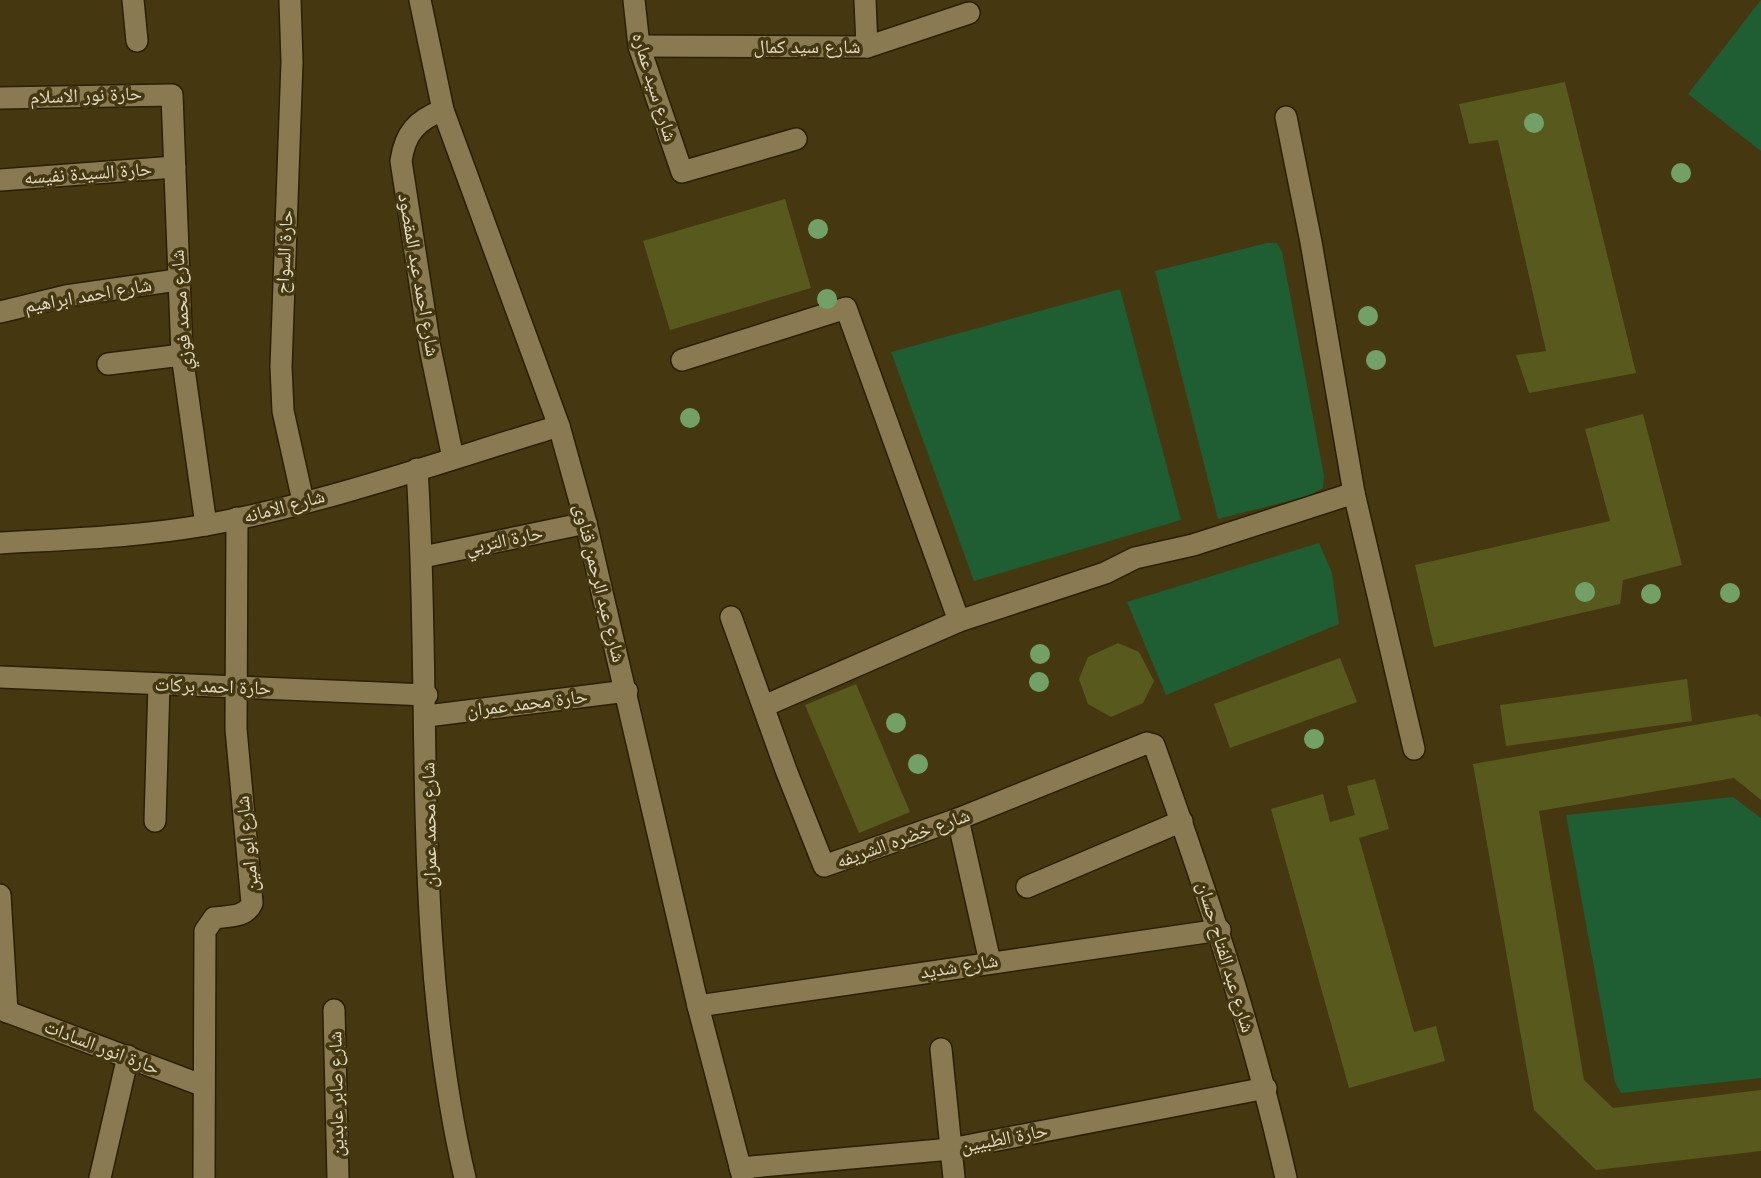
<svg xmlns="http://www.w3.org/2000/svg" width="1761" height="1178" font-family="Inter,'Noto Naskh Arabic',sans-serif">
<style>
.green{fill:#1f5d32}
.building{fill:#58591c}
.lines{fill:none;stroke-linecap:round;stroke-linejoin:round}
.minor-casing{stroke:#291f02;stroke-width:24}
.minor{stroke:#897a52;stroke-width:21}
.tree{fill:#73a067}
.labels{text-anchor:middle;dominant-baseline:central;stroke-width:7;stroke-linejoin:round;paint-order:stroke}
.street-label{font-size:19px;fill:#e2dbc5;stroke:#453810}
</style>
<rect width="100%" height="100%" fill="#453810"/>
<g class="green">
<polygon points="1761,0 1761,151 1688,94"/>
<polygon points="1267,243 1277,243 1282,252 1324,476 1323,488 1308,496 1218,519 1155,271"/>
<polygon points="1120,289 1181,520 974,581 891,352"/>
<polygon points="1319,543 1332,573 1339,624 1166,695 1127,602"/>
<polygon points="1733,797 1761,818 1761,1078 1621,1093 1615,1082 1566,815"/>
</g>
<g class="building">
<polygon points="1565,82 1636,373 1529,393 1516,355 1546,351 1498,140 1469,144 1459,104"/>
<polygon points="785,199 811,288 670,330 643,241"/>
<polygon points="1643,414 1682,565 1623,580 1620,604 1434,647 1415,565 1610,521 1585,429"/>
<polygon points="1118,643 1139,652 1154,681 1143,703 1111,717 1088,704 1079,679 1088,657"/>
<polygon points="1340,658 1357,702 1230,748 1214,704"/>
<polygon points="1687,679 1692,721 1506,746 1500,705"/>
<polygon points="856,684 910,812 859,833 805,705"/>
<polygon points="1757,714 1761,717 1761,800 1734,778 1539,811 1584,1080 1613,1108 1761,1090 1761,1151 1596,1170 1534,1110 1473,764"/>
<polygon points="1375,779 1389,829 1359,838 1414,1032 1436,1026 1445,1061 1349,1088 1271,809 1323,794 1330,822 1355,815 1347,786"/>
</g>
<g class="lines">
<g class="minor-casing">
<g id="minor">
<polyline points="133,0 137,41"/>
<polyline points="290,0 292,62 281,367 283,411 303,501"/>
<polyline points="420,0 443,110 559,426 586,523 698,1006 743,1178"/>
<polyline points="634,0 639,46 682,172 796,139"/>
<polyline points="865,0 867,47"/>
<polyline points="639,46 867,47 969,13"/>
<polyline points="0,98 172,95 182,355 206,525"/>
<path d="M443 110C417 120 405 133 401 161L430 348 453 458"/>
<polyline points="1286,117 1311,242 1354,493 1414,749"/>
<polyline points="0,180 175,167"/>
<polyline points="0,312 66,296 177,280"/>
<polyline points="682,360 846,308 959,621"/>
<polyline points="108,364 182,355"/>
<path d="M417 469C432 705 411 947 465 1178"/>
<path d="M0 543C69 539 138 537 206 525 326 503 443 461 559 426"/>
<polyline points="423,557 586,523"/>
<path d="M731 617 786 770 824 866 958 819 1147 743 1154 745C1206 890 1252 1027 1286 1178"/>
<polyline points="0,677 427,695"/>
<polyline points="764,706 959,621 1105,573 1135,558 1193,545 1354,493"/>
<polyline points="427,716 627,691"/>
<polyline points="958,819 990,962"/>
<polyline points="155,821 159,684"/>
<polyline points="1027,887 1182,821"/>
<polyline points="0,895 7,1012"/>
<polyline points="698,1006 1220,930"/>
<polyline points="0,1009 204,1086"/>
<polyline points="334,1010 338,1178"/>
<polyline points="941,1049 954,1178"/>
<polyline points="740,1168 951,1149 1266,1088"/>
<polyline points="100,1178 128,1056"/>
<path d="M204 1178 205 931 214 918C228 916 246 918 252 903L236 729 237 518"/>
</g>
</g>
<use href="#minor" class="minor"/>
</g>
<g class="tree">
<circle cx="1534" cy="123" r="10"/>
<circle cx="1681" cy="173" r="10"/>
<circle cx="818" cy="229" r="10"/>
<circle cx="827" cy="299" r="10"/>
<circle cx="1368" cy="316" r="10"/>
<circle cx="1376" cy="360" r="10"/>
<circle cx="690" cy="418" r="10"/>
<circle cx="1585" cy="592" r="10"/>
<circle cx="1730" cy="593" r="10"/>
<circle cx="1651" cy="594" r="10"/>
<circle cx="1040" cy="654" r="10"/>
<circle cx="1039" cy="682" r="10"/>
<circle cx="896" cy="723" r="10"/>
<circle cx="1314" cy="739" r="10"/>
<circle cx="918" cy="764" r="10"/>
</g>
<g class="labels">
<g class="street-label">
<text x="807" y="46">شارع سيد كمال</text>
<text transform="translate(655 87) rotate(73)">شارع سيد عماره</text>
<text transform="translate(86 95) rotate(-2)">حارة نور الاسلام</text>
<text transform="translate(88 173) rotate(-4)">حارة السيدة نفيسه</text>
<text transform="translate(284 252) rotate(-87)">حارة السواح</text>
<text transform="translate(419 275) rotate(80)">شارع احمد عبد المقصود</text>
<text transform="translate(88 295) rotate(-10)">شارع احمد ابراهيم</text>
<text transform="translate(181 310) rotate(-94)">شارع محمد فوزي</text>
<text transform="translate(284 506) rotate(-15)">شارع الامانه</text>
<text transform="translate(504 540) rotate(-12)">حارة التربي</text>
<text transform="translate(600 583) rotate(76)">شارع عبد الرحمن قناوى</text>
<text transform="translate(213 686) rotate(2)">حارة احمد بركات</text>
<text transform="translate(527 703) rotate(-7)">حارة محمد عمران</text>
<text transform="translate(429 825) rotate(-91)">شارع محمد عمران</text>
<text transform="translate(903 838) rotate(-20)">شارع خضره الشريفه</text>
<text transform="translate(247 844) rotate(-96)">شارع ابو امين</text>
<text transform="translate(1226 957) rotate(73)">شارع عبد الفتاح حسان</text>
<text transform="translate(959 966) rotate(-9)">شارع شديد</text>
<text transform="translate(102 1047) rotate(21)">حارة انور السادات</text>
<text transform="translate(336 1094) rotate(-91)">شارع صابر عابدين</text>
<text transform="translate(1004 1138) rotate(-11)">حارة الطبيين</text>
</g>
</g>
</svg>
